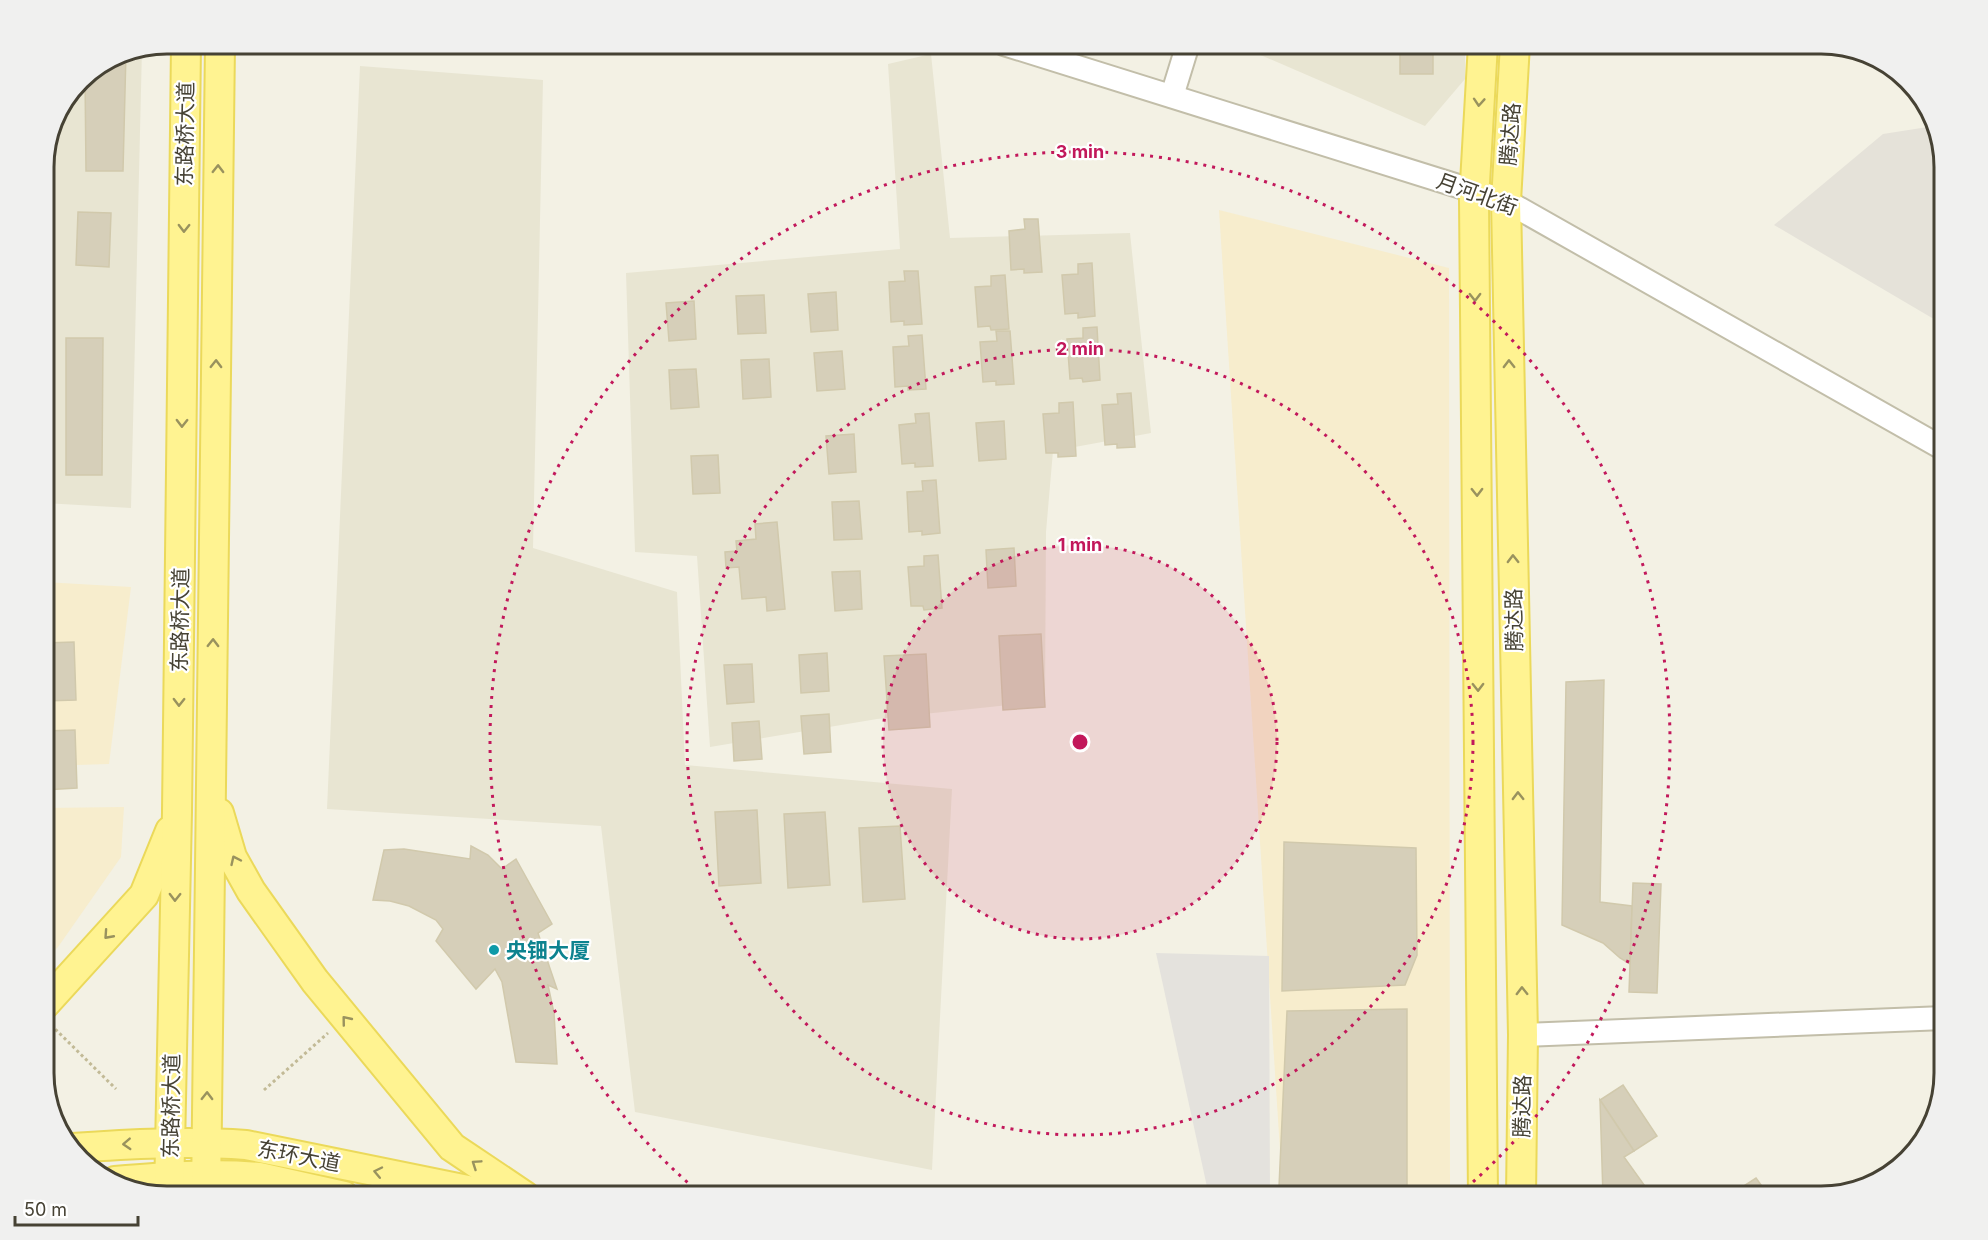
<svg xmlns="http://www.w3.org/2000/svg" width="1988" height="1240" font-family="Inter,'Noto Sans SC',sans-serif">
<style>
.residential{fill:#e8e5d2}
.commercial{fill:#f7edcd}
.industrial{fill:#e5e2d9}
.parking{fill:#e4e2dd}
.building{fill:#d6cfb9;stroke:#d1c9ac;stroke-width:1.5}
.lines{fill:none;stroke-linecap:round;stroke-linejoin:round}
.minor-casing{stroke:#c2bea9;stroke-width:26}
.major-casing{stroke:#ebd95a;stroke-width:32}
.path{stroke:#c2ba96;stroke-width:3;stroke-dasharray:3 3;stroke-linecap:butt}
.minor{stroke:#fff;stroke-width:22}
.major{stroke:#fff391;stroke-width:28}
.oneway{stroke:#99925e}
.ring{fill:none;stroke:#c2185b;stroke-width:3;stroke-dasharray:3 6}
.culture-dot{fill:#0f9aa8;stroke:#fff;stroke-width:2}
.labels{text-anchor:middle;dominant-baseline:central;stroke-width:4.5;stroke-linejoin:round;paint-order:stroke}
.street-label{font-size:21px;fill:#464234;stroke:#fff}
.culture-label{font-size:21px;font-weight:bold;fill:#0d838f;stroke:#fff;text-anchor:start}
.rim{fill:none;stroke:#464234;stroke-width:3}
.centre{fill:#c2185b;stroke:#fff;stroke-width:3}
.ring-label{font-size:18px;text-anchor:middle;font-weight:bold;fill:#c2185b;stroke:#fff;stroke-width:4.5;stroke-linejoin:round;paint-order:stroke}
</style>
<rect width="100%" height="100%" fill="#f3f1e4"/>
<g class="residential">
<polygon points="1235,44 1465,44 1465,79 1425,126"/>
<polygon points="142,48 131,508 44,503 44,159 53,120 80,79 120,53"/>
<polygon points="931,54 950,238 1130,233 1151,433 1053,451 1046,532 1045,701 877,719 710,747 697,556 635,552 626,273 900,249 888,64"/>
<polygon points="360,66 543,80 533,548 677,592 685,765 952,789 932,1170 635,1112 601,826 327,809"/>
</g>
<g class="commercial">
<polygon points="1219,210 1449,268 1450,1196 1283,1196"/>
<polygon points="44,582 131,587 109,764 44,766"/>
<polygon points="124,807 121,857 58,947 44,962 44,808"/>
</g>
<polygon class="industrial" points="1934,126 1944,167 1944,325 1774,225 1883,134"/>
<polygon class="parking" points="1156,953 1269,956 1270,1196 1209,1196"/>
<g class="building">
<rect x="1400" y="44" width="33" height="30"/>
<polygon points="126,52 123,171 86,171 85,76 120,53"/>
<polygon points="78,212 111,213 109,267 76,265"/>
<polygon points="1024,219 1038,219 1042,272 1024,273 1024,269 1011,270 1009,231 1025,229"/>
<polygon points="1092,263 1095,316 1078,318 1078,313 1065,314 1062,275 1078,274 1078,264"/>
<polygon points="904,271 918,271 922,324 904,325 904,321 891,322 889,282 905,281"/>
<polygon points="1005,275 1009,329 991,330 990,326 978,327 975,287 991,286 991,276"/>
<polygon points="836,292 838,330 811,332 808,294"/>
<polygon points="764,295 766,333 738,334 736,296"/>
<polygon points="694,301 696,339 669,341 666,303"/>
<polygon points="1097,327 1100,380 1083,382 1082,378 1070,379 1067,339 1083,338 1083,328"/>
<polygon points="996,331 1010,331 1014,384 996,385 996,381 983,382 980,342 997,341"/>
<polygon points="922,335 926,389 908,390 908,386 895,387 893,347 909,346 908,336"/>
<polygon points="66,338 103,338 102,475 66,475"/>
<polygon points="842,351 845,389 817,391 814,353"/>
<polygon points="769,359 771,397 743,399 741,360"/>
<polygon points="696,369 699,407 671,409 669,370"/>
<polygon points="1131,393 1135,447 1117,448 1117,444 1105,445 1102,405 1118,404 1117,394"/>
<polygon points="1073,402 1076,456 1058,457 1058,453 1046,453 1043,414 1059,413 1059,403"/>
<polygon points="929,413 933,466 915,467 915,463 902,464 899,425 916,423 915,414"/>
<polygon points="1004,421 1006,459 979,461 976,423"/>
<polygon points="854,434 856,472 829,474 826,436"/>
<polygon points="718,455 720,493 693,494 691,456"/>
<polygon points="936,480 940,533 922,535 922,531 909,532 907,492 923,491 922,481"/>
<polygon points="859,501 862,539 834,540 832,502"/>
<polygon points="777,522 785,609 767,611 766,597 742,599 739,567 726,568 725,552 737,551 736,541 756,539 755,524"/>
<polygon points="1014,548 1016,586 988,588 986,550"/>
<polygon points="938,555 942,608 924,610 923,606 911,606 908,567 924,566 924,556"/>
<polygon points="860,571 862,609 835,611 832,572"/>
<polygon points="1041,634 1045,707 1003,710 999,636"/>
<polygon points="74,642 76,700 44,701 44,643"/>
<polygon points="827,653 829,691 801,693 799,655"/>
<polygon points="926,654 930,727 889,730 884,656"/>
<polygon points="752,664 754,702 727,704 724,665"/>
<polygon points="1604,680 1600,902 1632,906 1630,964 1620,958 1603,943 1562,925 1566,682"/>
<polygon points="829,714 831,752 804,754 801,716"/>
<polygon points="759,721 762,759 734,761 732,723"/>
<polygon points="75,730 77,788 44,790 44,731"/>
<polygon points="757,810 761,883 719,886 715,812"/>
<polygon points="825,812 830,885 788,888 784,814"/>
<polygon points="900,826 905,899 863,902 859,828"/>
<polygon points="1284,842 1416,848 1417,955 1405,985 1282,991"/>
<polygon points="471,846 488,855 502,869 516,859 552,924 538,933 557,989 548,985 554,1013 557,1064 516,1062 502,982 495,969 476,989 436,941 443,929 436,920 409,906 390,901 373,900 384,850 404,849 470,859"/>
<polygon points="44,859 47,888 44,892"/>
<polygon points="1633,883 1661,884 1657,993 1629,992"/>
<polygon points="1407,1009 1407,1187 1396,1196 1330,1196 1279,1187 1287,1011"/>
<polygon points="1623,1085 1657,1136 1634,1151 1600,1100"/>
<polygon points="1600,1100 1634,1151 1624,1157 1652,1196 1603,1196"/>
<polygon points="1756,1178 1769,1196 1735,1196 1733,1193"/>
</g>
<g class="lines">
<g class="minor-casing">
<g id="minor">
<polyline points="1004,44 1506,201 1944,449"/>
<polyline points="1172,96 1188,44"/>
<polyline points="1523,1035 1944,1018"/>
</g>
</g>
<g class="major-casing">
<g id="major">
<polyline points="1483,44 1474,200 1483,1196"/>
<polyline points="1515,44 1506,201 1523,1035 1521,1196"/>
<polyline points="219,813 232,857 251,891 315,981 452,1147 525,1196"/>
<polyline points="44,1005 144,895 170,831"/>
<path d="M72 1148C130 1144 188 1141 246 1145L497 1196"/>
<path d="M115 1181C163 1177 211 1173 259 1177L344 1196"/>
<polyline points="169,1196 177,812 186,44"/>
<polyline points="206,1196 220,44"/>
</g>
</g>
<g class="path">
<polyline points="51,1025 116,1089"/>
<polyline points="264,1090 328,1033"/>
</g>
<use href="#minor" class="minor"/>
<use href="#major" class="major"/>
</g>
<defs><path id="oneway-chevron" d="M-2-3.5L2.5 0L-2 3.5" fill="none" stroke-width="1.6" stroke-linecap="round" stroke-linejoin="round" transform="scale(1.5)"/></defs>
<g class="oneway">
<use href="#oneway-chevron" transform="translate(1479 102) rotate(94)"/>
<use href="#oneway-chevron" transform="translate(218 169) rotate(-89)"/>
<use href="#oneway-chevron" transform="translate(184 228) rotate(91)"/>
<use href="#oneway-chevron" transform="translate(1475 297) rotate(89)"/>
<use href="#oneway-chevron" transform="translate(216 364) rotate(-89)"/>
<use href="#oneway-chevron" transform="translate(1509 364) rotate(-91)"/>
<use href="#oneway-chevron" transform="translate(182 423) rotate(91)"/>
<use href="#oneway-chevron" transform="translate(1477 492) rotate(89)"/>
<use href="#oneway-chevron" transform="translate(1513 559) rotate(-91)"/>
<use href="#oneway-chevron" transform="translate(213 643) rotate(-89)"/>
<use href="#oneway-chevron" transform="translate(1478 687) rotate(89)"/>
<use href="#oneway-chevron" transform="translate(179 702) rotate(91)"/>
<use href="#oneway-chevron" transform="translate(1518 796) rotate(-91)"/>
<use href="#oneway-chevron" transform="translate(235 860) rotate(-115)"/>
<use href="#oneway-chevron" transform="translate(175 897) rotate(91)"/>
<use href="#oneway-chevron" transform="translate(108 935) rotate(132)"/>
<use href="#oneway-chevron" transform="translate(1522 991) rotate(-91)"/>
<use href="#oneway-chevron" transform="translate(346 1020) rotate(-129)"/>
<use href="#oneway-chevron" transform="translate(207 1096) rotate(-89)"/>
<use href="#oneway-chevron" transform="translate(127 1144) rotate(177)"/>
<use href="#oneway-chevron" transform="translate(476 1164) rotate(-146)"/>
<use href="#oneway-chevron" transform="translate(378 1172) rotate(-168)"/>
</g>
<circle cx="1080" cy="742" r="197" fill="#c2185b" fill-opacity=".12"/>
<g class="ring">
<circle cx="1080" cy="742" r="197"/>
<circle cx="1080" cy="742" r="393"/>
<path d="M701 1194A590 590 0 1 1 1459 1194"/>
</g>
<circle class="culture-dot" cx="494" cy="950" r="6"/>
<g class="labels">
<g class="street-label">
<text transform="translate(185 134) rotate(-89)">东路桥大道</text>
<text transform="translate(1510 134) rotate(-86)">腾达路</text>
<text transform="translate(1477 194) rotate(20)">月河北街</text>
<text transform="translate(180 620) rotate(-89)">东路桥大道</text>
<text transform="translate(1514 620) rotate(-91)">腾达路</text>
<text transform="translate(171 1106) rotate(-89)">东路桥大道</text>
<text transform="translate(1522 1106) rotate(-89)">腾达路</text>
<text transform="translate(299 1156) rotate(11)">东环大道</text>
</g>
<g class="culture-label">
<text x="506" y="950">央钿大厦</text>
</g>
</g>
<path d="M0 0H1988V1240H0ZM167 54H1821A113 113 0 0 1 1934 167V1073A113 113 0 0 1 1821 1186H167A113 113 0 0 1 54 1073V167A113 113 0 0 1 167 54Z" fill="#f0f0ef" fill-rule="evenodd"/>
<path class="rim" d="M167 54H1821A113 113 0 0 1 1934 167V1073A113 113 0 0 1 1821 1186H167A113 113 0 0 1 54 1073V167A113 113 0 0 1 167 54Z"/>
<circle cx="1080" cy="742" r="9" class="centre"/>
<g class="ring-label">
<text x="1080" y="158">3 min</text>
<text x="1080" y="355">2 min</text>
<text x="1080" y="551">1 min</text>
</g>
<path d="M15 1216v9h123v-9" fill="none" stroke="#464234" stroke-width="3"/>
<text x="24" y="1216" font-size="18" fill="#464234" stroke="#ffffff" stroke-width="4.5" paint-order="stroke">50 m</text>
</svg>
